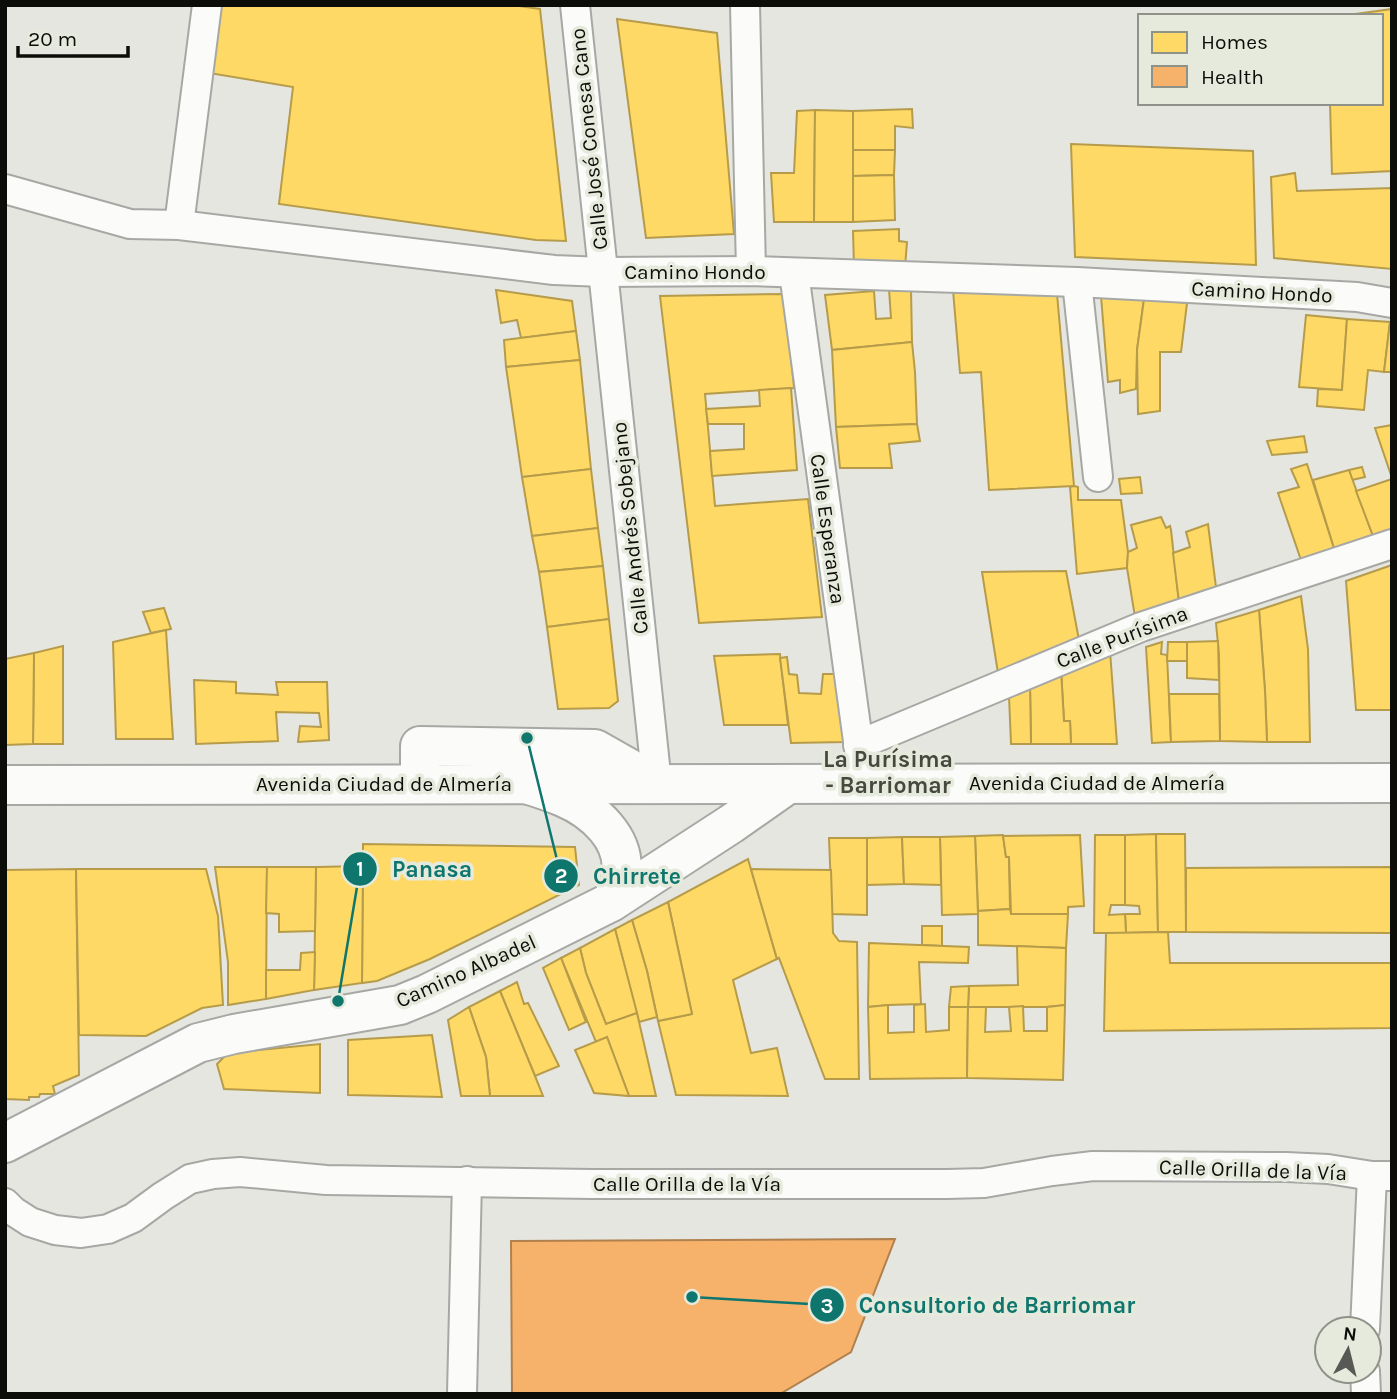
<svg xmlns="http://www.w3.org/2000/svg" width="1397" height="1399" font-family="Karla,sans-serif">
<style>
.homes{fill:#ffd966;stroke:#b69c4a;stroke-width:2}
.health{fill:#f6b26b;stroke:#b0804e;stroke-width:2}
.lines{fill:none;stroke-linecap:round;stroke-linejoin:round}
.minor-casing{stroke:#a7a8a4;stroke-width:32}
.secondary-casing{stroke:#a7a8a4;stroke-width:42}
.primary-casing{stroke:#a7a8a4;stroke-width:42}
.minor{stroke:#fbfbfa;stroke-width:28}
.secondary{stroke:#fbfbfa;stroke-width:38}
.primary{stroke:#fbfbfa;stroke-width:38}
.labels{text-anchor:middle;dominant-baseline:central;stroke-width:7;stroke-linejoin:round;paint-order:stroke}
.street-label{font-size:21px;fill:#0c0d09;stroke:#e6eadc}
.neighbourhood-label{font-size:23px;font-weight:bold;fill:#45483d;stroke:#e6eadc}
.leader{fill:none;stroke:#0f766e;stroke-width:2.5}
.callout-dot{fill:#0f766e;stroke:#e6eadc;stroke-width:2.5}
.mark-label{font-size:21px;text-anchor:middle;font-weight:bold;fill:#fff}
.callout-label{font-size:23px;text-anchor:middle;font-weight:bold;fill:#0f766e;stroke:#e6eadc;stroke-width:7;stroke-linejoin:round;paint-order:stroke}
</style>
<rect width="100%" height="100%" fill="#e5e6e0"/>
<g class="homes">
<polygon points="215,5 512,5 540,9 566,241 536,240 279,204 293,87 209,73"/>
<polygon points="1392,9 1392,171 1332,174 1330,103 1381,103 1381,16 1341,16"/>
<polygon points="617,19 717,33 734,234 646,238"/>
<polygon points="912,109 913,128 895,126 895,150 853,150 853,111"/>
<polygon points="815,110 814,222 774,222 771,173 794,173 797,111"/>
<polygon points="815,110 853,111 853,222 814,222"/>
<polygon points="1071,144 1253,151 1256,265 1075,257"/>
<polygon points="853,150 895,150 894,175 853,176"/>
<polygon points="1295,173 1297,191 1392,188 1392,269 1274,258 1271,177"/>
<polygon points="894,175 895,220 853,222 853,176"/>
<polygon points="899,229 899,241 907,242 905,267 854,267 853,231"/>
<polygon points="889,289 911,289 912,342 832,350 825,295 874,291 876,319 891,318"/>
<polygon points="496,290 572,301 576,331 521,338 517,320 501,323"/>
<polygon points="953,290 1057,294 1074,486 989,490 981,372 960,373"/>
<polygon points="785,294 794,388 705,394 715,506 808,499 822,617 699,623 660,296"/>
<polygon points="1101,296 1144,299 1137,350 1136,389 1120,393 1120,380 1108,382"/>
<polygon points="1144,299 1187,303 1181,352 1160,352 1160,411 1138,414 1137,350"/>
<polygon points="1306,315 1347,319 1342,390 1299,387"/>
<polygon points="1347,319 1390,322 1384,372 1368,370 1364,410 1317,406 1318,389 1342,390"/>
<polygon points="1390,322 1392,322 1392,372 1384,372"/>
<polygon points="576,331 580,360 506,367 504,340"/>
<polygon points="912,342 915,372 917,424 836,427 832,350"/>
<polygon points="580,360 591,469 522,477 506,367"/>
<polygon points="791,388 797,470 712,476 710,451 744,449 744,424 708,424 706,409 760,406 759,390"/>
<polygon points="917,424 920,441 889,444 892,468 840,468 836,427"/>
<polygon points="1392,425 1392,478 1375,428"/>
<polygon points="1304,436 1307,452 1272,455 1267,441"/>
<polygon points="1307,464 1334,548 1301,560 1278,493 1299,487 1291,469"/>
<polygon points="1362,467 1365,477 1352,480 1349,470"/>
<polygon points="591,469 598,528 532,536 522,477"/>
<polygon points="1349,470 1373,536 1334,548 1313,480"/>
<polygon points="1140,477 1142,493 1121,494 1119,479"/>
<polygon points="1392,479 1392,529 1373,536 1356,491"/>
<polygon points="1074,486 1078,487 1078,500 1121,500 1128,552 1127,568 1077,574 1070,487"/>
<polygon points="1161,517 1166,528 1170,526 1171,530 1179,602 1135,617 1127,568 1128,552 1137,548 1131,525"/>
<polygon points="1208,524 1216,587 1179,602 1173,553 1190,547 1186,532"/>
<polygon points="598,528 603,566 539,572 532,536"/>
<polygon points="1392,565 1392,710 1356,710 1346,581"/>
<polygon points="603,566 609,619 547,627 539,572"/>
<polygon points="1066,571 1079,640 998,673 982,572"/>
<polygon points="1301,596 1308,649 1310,742 1267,742 1265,691 1259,610"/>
<polygon points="164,608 171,629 151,633 143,612"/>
<polygon points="1259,610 1265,691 1267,742 1220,741 1219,655 1216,623"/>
<polygon points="609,619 618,701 609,708 558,709 547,627"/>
<polygon points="166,630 173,739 116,739 113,642"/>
<polygon points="1218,641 1219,680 1187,678 1187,642"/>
<polygon points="1162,642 1161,654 1167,655 1171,742 1152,743 1146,647"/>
<polygon points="1168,642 1187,642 1187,661 1167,661"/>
<polygon points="63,646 63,744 33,744 34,653"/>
<polygon points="1110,651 1117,744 1071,744 1070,721 1064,721 1061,670"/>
<polygon points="34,653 33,744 5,745 5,659"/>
<polygon points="780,654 788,725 724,725 714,656"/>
<polygon points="787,657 789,674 797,675 799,693 821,694 823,674 839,674 845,742 791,743 780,658"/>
<polygon points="1061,670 1064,721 1070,721 1071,744 1031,744 1030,685"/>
<polygon points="194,680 236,682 236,693 278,695 276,682 327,682 329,740 298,742 300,726 321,727 319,713 276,712 278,741 196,744"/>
<polygon points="1030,685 1031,744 1011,744 1009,696"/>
<polygon points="1169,694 1219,694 1220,741 1171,742"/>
<polygon points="1156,834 1158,932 1126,933 1125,914 1140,914 1139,906 1125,905 1125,835"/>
<polygon points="1156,834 1185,834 1186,932 1158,932"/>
<polygon points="1003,835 1006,857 1009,857 1010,909 978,911 975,836"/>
<polygon points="1080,835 1084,906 1068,907 1068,914 1011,914 1009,857 1006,857 1003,836"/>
<polygon points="1095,835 1125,835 1125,905 1111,905 1109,915 1125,914 1126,933 1094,933"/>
<polygon points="975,836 978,914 942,915 940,837"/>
<polygon points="902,837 904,884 867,885 867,838"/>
<polygon points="902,837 940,837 941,885 904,884"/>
<polygon points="829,838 867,838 867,915 832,914"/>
<polygon points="363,844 575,847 579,885 430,959 377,981 362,983"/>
<polygon points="748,859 777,959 733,980 751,1053 777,1048 788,1096 676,1095 658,1021 692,1014 668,902"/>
<polygon points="363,866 362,983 314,990 316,867"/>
<polygon points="215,867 267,867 266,999 228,1005 228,962"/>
<polygon points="267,867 316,867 315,931 279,932 279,914 266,913"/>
<polygon points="1392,867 1392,933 1186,932 1186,868"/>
<polygon points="76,869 79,1075 53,1086 55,1094 40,1094 39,1097 29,1097 29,1100 5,1099 5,870"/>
<polygon points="76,869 206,869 218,916 223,1005 202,1008 146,1036 79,1035"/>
<polygon points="751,869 831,870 833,933 839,941 857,942 859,1079 825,1079 779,958 777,959"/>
<polygon points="668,902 692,1014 658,1021 647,971 632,920"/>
<polygon points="1010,909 1011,914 1068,914 1066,948 978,945 978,911"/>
<polygon points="632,920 647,971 657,1017 639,1022 615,929"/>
<polygon points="922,926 942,926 942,946 922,945"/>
<polygon points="615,929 637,1013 606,1024 586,973 580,948"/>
<polygon points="1168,932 1170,963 1392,963 1392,1028 1104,1031 1106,933"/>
<polygon points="869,943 969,947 968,963 919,962 921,1004 888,1005 868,1007"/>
<polygon points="1017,946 1066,948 1065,1005 1047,1007 968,1007 969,986 1018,985"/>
<polygon points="580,948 586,973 606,1024 637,1013 656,1096 629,1096 607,1037 596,1042 561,958"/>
<polygon points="315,952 314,990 266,999 266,970 300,970 301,953"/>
<polygon points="561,958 586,1022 569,1030 543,968"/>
<polygon points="517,982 524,1004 528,1003 559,1066 535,1076 500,991"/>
<polygon points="969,986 968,1007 949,1007 951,987"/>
<polygon points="500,991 535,1076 543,1096 490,1096 486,1057 469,1007"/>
<polygon points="925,1004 926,1032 949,1030 949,1007 968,1007 967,1078 870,1079 868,1007 888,1005 888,1033 914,1032 914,1005"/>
<polygon points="1065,1005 1063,1080 967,1078 968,1007 986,1007 985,1032 1011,1031 1009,1007 1023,1006 1024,1031 1047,1031 1047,1007"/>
<polygon points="469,1007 486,1057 490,1096 461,1096 448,1020"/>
<polygon points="432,1035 442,1097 348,1095 348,1040"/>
<polygon points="607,1037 629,1096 594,1093 575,1050"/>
<polygon points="320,1044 320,1093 224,1089 217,1064 228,1053"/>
</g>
<polygon class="health" points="895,1239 851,1352 780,1394 512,1394 511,1241"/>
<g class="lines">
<g class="minor-casing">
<g id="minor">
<polyline points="575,5 657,784"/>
<polyline points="745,5 751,271"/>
<polyline points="5,189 130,224 179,225 554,270 603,272 751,271 1077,282 1357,297 1392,303"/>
<polyline points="179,225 207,5"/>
<polyline points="794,273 861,763"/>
<polyline points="1077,282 1098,477"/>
<polyline points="858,745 1141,627 1392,544"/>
<polyline points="5,1203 13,1211 30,1222 55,1230 81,1233 108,1229 133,1218 163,1196 190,1179 213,1174 240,1172 326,1180 592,1184 947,1184 984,1183 1052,1171 1093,1166 1286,1167 1328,1169 1372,1176 1392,1176"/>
<polyline points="1365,1329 1372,1176"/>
<polyline points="1365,1371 1366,1394"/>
<polyline points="462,1394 467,1181"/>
</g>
</g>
<g class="secondary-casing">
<g id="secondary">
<path d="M526 784C539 788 551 792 563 797 594 810 627 839 621 876 620 885 615 894 611 902"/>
<polyline points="5,1143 198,1043 234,1034 400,1005 427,994 611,902 731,824 788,784"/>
</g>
</g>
<g class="primary-casing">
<g id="primary">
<polyline points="420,784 420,746 595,749 655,783"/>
<polyline points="5,785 1392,783"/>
</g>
</g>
<use href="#minor" class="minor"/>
<use href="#secondary" class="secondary"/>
<use href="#primary" class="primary"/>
</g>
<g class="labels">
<g class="street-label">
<text transform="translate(589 139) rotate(-96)">Calle José Conesa Cano</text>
<text x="695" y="272">Camino Hondo</text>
<text transform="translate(1262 292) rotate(3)">Camino Hondo</text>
<text transform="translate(630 528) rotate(-96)">Calle Andrés Sobejano</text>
<text transform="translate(828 529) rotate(82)">Calle Esperanza</text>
<text transform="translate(1122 637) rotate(-21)">Calle Purísima</text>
<text x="1097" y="783">Avenida Ciudad de Almería</text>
<text x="384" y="784">Avenida Ciudad de Almería</text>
<text transform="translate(466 971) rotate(-24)">Camino Albadel</text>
<text transform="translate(1253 1170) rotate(2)">Calle Orilla de la Vía</text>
<text x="687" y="1184">Calle Orilla de la Vía</text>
</g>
<g class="neighbourhood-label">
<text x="888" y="759">La Purísima<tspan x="888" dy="26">- Barriomar</tspan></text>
</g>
</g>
<path class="leader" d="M338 1001L360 869M527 738L561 876M692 1297L827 1305"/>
<g class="callout-dot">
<circle cx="338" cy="1001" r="7"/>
<circle cx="527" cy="738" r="7"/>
<circle cx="692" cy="1297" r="7"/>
<circle cx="360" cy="869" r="18"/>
<circle cx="561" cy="876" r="18"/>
<circle cx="827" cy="1305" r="18"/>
</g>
<g class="mark-label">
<text x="360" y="876">1</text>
<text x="561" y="883">2</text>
<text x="827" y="1313">3</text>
</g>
<g class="callout-label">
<text x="432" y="877">Panasa</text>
<text x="637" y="884">Chirrete</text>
<text x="997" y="1313">Consultorio de Barriomar</text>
</g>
<rect width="1397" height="1399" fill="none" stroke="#0c0d09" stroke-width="14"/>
<rect x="1138" y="14" width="245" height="91" fill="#e6eadc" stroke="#8f9288" stroke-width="2"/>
<rect x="1152" y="32" width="35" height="21" fill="#ffd966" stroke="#8f9288" stroke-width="2"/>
<text x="1201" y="49" font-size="21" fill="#0c0d09">Homes</text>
<rect x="1152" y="66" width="35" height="21" fill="#f6b26b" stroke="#8f9288" stroke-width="2"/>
<text x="1201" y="84" font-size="21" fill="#0c0d09">Health</text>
<g transform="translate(1348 1350) rotate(7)"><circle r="33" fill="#e6eadc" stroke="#8f9288" stroke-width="2"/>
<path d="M0-5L12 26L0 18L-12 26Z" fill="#585954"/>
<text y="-10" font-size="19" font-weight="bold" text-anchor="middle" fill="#0c0d09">N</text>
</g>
<path d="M18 46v10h110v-10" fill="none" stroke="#0c0d09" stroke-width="3.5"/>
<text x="28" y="46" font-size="21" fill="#0c0d09" stroke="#e6eadc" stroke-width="5" paint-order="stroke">20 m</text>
</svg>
